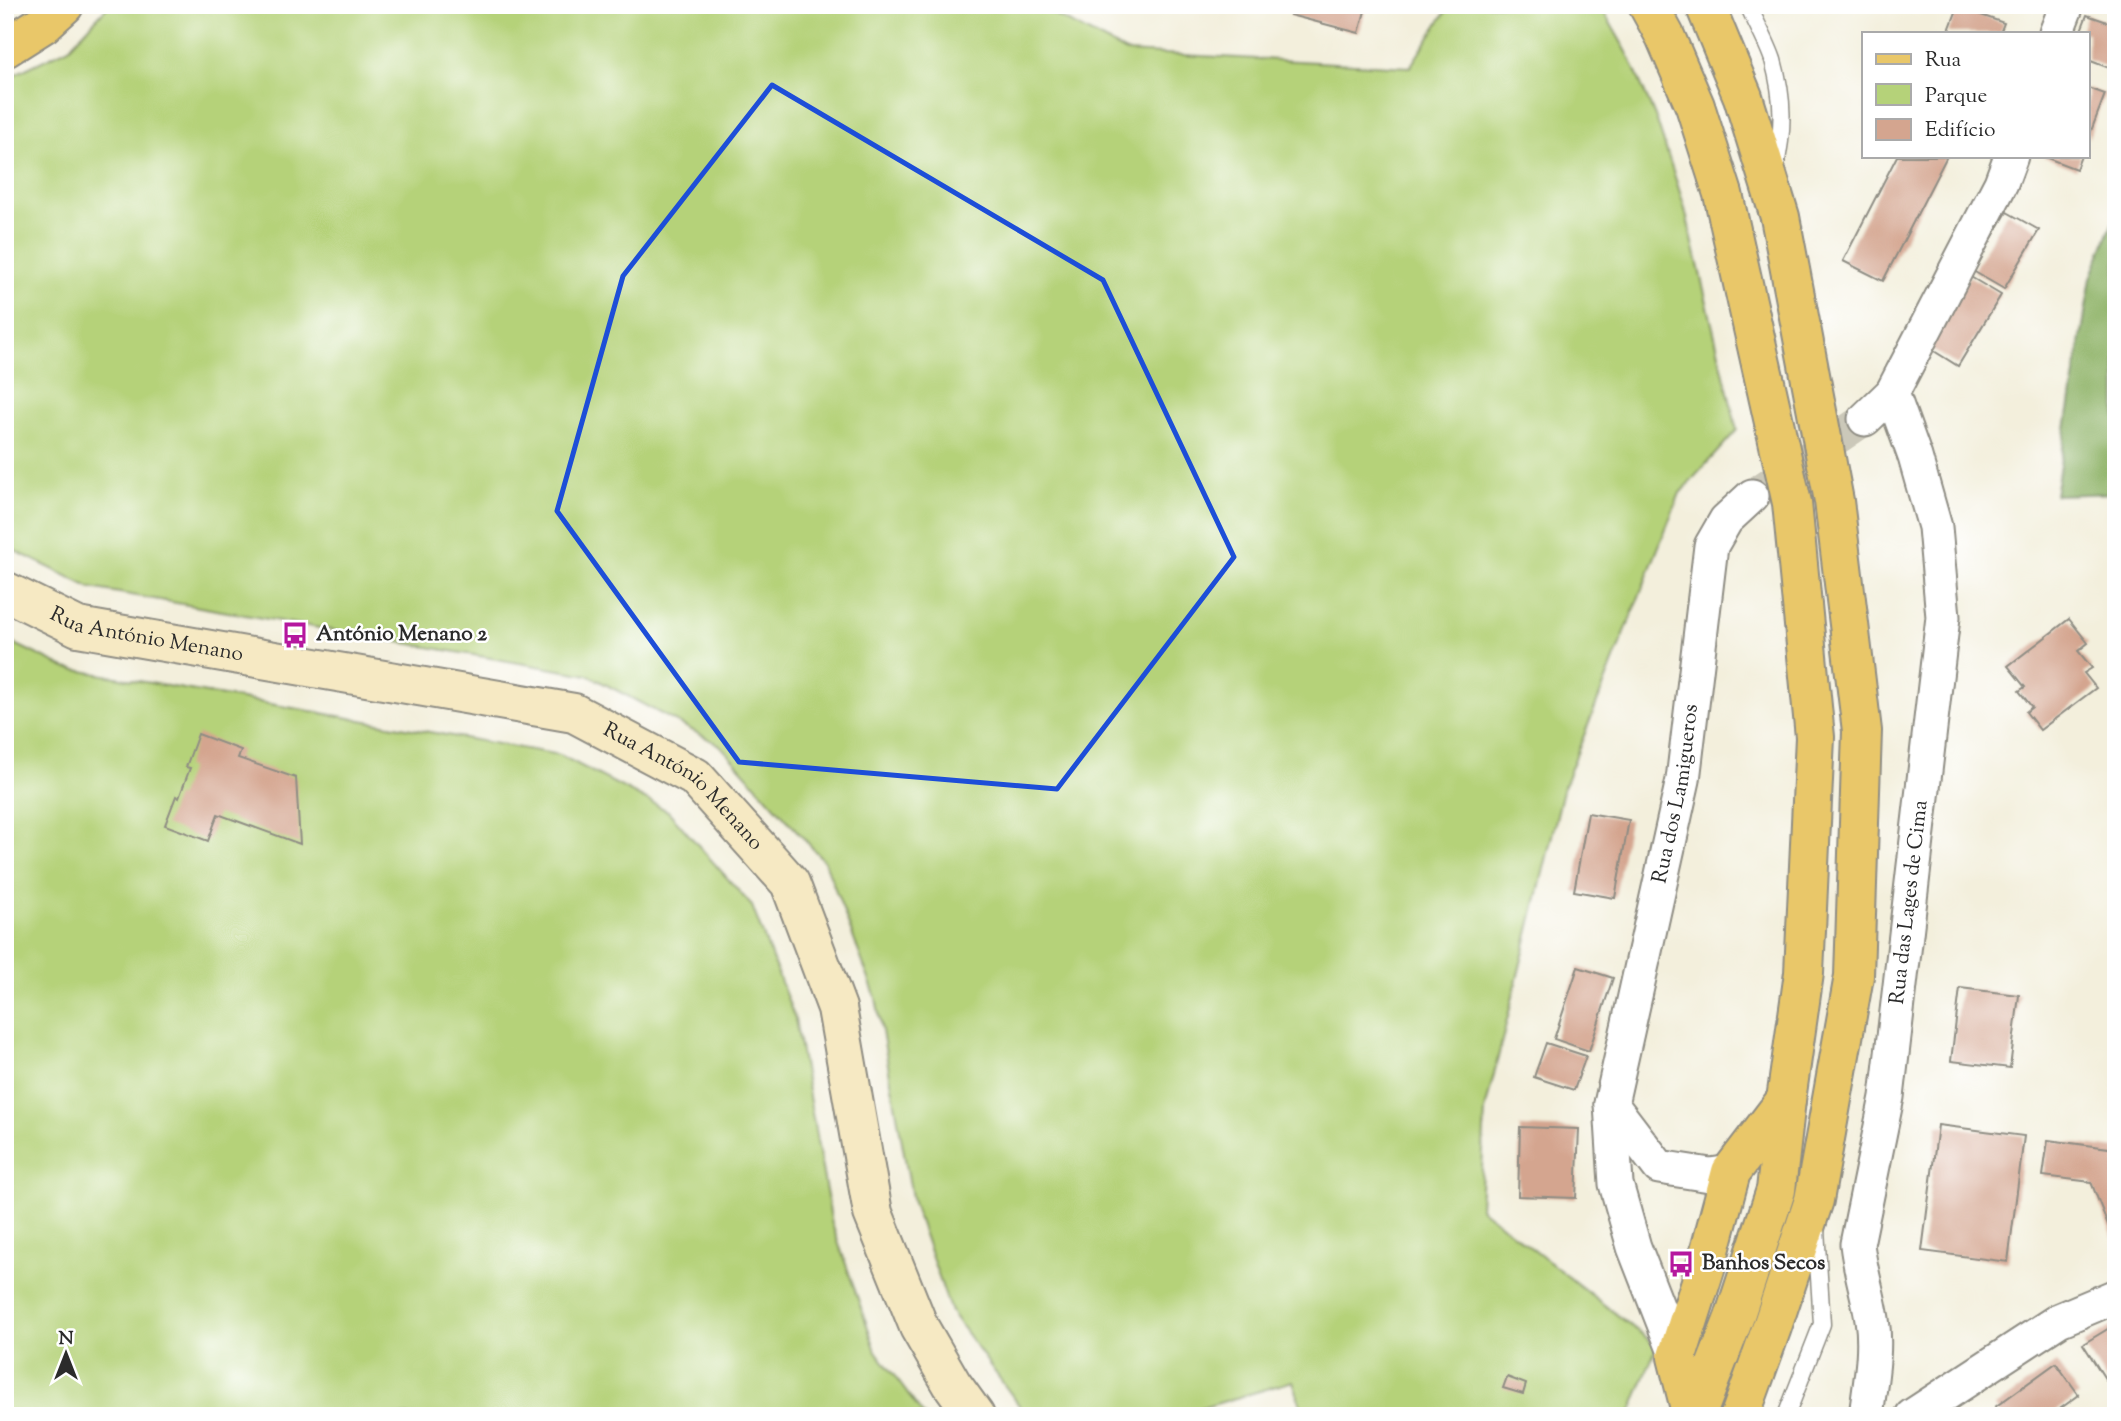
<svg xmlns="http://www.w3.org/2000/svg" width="2121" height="1421" font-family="'Sorts Mill Goudy',serif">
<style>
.green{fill:#b5d279;stroke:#707e52;stroke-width:2}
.forest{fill:#90b469;stroke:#5e704a;stroke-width:2}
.building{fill:#d4a58f}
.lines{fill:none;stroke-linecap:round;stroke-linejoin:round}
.street-tunnel{stroke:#cbc8b9;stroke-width:33;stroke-dasharray:33 17;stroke-linecap:butt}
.lane-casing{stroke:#8f8d84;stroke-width:19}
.street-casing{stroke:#8f8d84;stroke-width:37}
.secondary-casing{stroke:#8f8d84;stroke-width:42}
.primary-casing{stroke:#8f8d84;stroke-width:42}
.highway-casing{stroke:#8f8d84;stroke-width:42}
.lane{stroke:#fff;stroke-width:16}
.street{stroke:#fff;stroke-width:33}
.secondary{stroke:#f6e9c3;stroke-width:38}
.primary{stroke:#e9c769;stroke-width:38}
.highway{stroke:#e9c769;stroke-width:38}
.marked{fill:none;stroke:#1d4ed8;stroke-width:5;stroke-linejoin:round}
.labels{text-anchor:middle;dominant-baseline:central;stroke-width:5;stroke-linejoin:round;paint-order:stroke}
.street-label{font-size:21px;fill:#2b2b2b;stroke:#fff}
.poi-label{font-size:21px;font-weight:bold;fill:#2b2b2b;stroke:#fff;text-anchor:start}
</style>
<rect width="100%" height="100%" fill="#fff"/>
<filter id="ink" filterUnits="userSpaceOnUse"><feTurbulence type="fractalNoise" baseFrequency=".0143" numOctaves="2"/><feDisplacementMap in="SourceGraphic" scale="14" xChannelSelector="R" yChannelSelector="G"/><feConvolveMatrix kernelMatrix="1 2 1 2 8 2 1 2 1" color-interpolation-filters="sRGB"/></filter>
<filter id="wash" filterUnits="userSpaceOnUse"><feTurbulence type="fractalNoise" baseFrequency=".00686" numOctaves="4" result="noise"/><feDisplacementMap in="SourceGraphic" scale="28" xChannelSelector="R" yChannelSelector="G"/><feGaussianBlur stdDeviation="1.57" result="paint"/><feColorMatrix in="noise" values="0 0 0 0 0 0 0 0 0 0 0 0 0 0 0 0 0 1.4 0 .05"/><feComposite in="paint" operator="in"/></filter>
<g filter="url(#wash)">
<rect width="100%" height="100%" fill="#f3efdc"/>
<g class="green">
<polygon points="109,5 1036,5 1126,52 1410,67 1450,5 1600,5 1628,54 1657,121 1684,205 1737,430 1680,493 1564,786 1485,1111 1480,1208 1657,1346 1629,1416 1304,1416 1293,1381 1175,1416 1027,1416 951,1312 913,1203 876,998 825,862 720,745 588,675 91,588 5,546 5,79 69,48"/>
<polygon points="5,639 65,668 560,755 668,811 752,906 795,1019 832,1224 876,1351 924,1416 5,1416"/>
</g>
<polygon class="forest" points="2116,214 2116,493 2055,495 2091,278"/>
<g id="blocks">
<g class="building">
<polygon points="1293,5 1342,5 1365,11 1359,33 1290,15"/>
<polygon points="1958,7 2004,23 2000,33 1948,33"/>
<polygon points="2087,15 2116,25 2116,59 2112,69 2088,60 2088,33 2080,33"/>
<polygon points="2088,88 2105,94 2088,139"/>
<polygon points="1897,156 1947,156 1883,281 1843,261"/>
<polygon points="2042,156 2081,156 2076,169"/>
<polygon points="2007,212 2039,230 2004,289 1973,271"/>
<polygon points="1969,276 2001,295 1958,366 1926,346"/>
<polygon points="2069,619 2088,643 2078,651 2092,668 2084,673 2096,688 2040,730 2026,712 2032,707 2019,691 2025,687 2008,666"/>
<polygon points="198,734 241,750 238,758 296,778 300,844 218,814 208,841 165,825 176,796 179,798 190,768 186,767"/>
<polygon points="1588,813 1629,820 1615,898 1574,891"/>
<polygon points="1578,967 1613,978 1589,1051 1554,1039"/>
<polygon points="1960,988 2019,995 2010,1068 1951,1061"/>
<polygon points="1546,1043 1586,1056 1574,1090 1534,1077"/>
<polygon points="1938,1125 2024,1136 2008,1262 1922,1251"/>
<polygon points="1520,1127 1579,1129 1576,1198 1518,1196"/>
<polygon points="2048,1140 2116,1149 2116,1245 2091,1182 2043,1176"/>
<polygon points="2116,1324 2116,1396 2083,1344"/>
<polygon points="2056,1363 2079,1395 2050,1416 2001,1416 1995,1407"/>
<polygon points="1507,1377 1526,1384 1523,1394 1503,1388"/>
</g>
</g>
</g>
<g filter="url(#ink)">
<use href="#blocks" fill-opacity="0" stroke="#8f8d84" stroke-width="2"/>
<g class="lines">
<polyline class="street-tunnel" points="1752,496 1865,419"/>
<g class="lane-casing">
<g id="lane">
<path d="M1748 5C1756 23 1767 42 1773 60 1784 99 1784 130 1775 169"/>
<polyline points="1786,1416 1822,1324 1816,1229"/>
</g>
</g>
<g class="street-casing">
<g id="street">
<polyline points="2056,33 2067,5"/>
<polyline points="1865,419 1892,393 2001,183 2011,156"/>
<polyline points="1611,1104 1659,1167 1710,1175 1731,1172"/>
<path id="s1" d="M1677 1357 1634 1247 1616 1184 1611 1104 1683 780 1711 546 1726 520 1752 496"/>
<path id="s2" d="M1866 1416C1870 1384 1877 1350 1872 1319 1868 1294 1860 1270 1857 1244L1887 1097 1943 617 1935 527 1915 457 1892 393"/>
<polyline points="1912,1416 2059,1320 2116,1296"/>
</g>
</g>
<g class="secondary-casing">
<g id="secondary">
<path id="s3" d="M5 591 78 627 574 713 695 777 790 883 837 1008 873 1213 919 1327 952 1384 975 1416"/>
</g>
</g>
<g class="primary-casing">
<polyline id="primary" points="5,48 43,24 64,5"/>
</g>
<g class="highway-casing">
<g id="highway">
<polyline points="1648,5 1665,36 1695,106 1723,194 1792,503 1815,737 1804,973 1786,1100 1776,1190 1734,1318 1696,1416"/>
<polyline points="1705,5 1743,97 1780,217 1834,501 1862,731 1854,976 1814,1200 1772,1327 1740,1416"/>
<polyline points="1692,1416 1677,1357 1705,1269 1731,1172 1786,1100"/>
</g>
</g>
<use href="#lane" class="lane"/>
<use href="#street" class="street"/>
<use href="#secondary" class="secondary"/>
<use href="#primary" class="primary"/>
<use href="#highway" class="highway"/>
</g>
</g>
<path class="marked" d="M772 85 1103 280 1234 557 1057 789 739 762 557 511 623 276Z"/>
<defs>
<g id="bus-bare" transform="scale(2.1)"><path d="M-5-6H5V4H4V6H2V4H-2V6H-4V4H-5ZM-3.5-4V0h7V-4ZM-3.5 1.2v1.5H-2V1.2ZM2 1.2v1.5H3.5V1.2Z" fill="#b5179e" stroke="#fff" stroke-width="2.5" paint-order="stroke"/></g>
</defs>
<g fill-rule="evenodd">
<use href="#bus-bare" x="295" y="635"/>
<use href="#bus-bare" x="1681" y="1264"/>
</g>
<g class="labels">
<g class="street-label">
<text stroke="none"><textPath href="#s3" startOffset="150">Rua António Menano</textPath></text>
<text stroke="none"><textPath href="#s3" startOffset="718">Rua António Menano</textPath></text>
<text stroke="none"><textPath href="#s1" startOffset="581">Rua dos Lamigueros</textPath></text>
<text stroke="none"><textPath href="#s2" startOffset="520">Rua das Lages de Cima</textPath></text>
</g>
<g class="poi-label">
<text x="316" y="635">António Menano 2</text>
<text x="1702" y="1264">Banhos Secos</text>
</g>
</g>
<rect width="2121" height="1421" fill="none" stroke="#fff" stroke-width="28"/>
<rect x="1862" y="32" width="228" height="126" fill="#ffffff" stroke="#aaaaaa" stroke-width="2"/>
<rect x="1876" y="54" width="35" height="10" fill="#e9c769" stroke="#aaaaaa" stroke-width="2"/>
<text x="1925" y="66" font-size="21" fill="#2b2b2b">Rua</text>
<rect x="1876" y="84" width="35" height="21" fill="#b5d279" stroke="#aaaaaa" stroke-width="2"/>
<text x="1925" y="102" font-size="21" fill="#2b2b2b">Parque</text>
<rect x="1876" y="119" width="35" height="21" fill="#d4a58f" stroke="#aaaaaa" stroke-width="2"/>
<text x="1925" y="136" font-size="21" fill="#2b2b2b">Edifício</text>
<g transform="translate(66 1354)" stroke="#ffffff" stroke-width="5" paint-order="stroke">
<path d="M0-5L12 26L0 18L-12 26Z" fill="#2b2b2b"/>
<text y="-10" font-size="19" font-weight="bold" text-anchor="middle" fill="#2b2b2b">N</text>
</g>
</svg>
